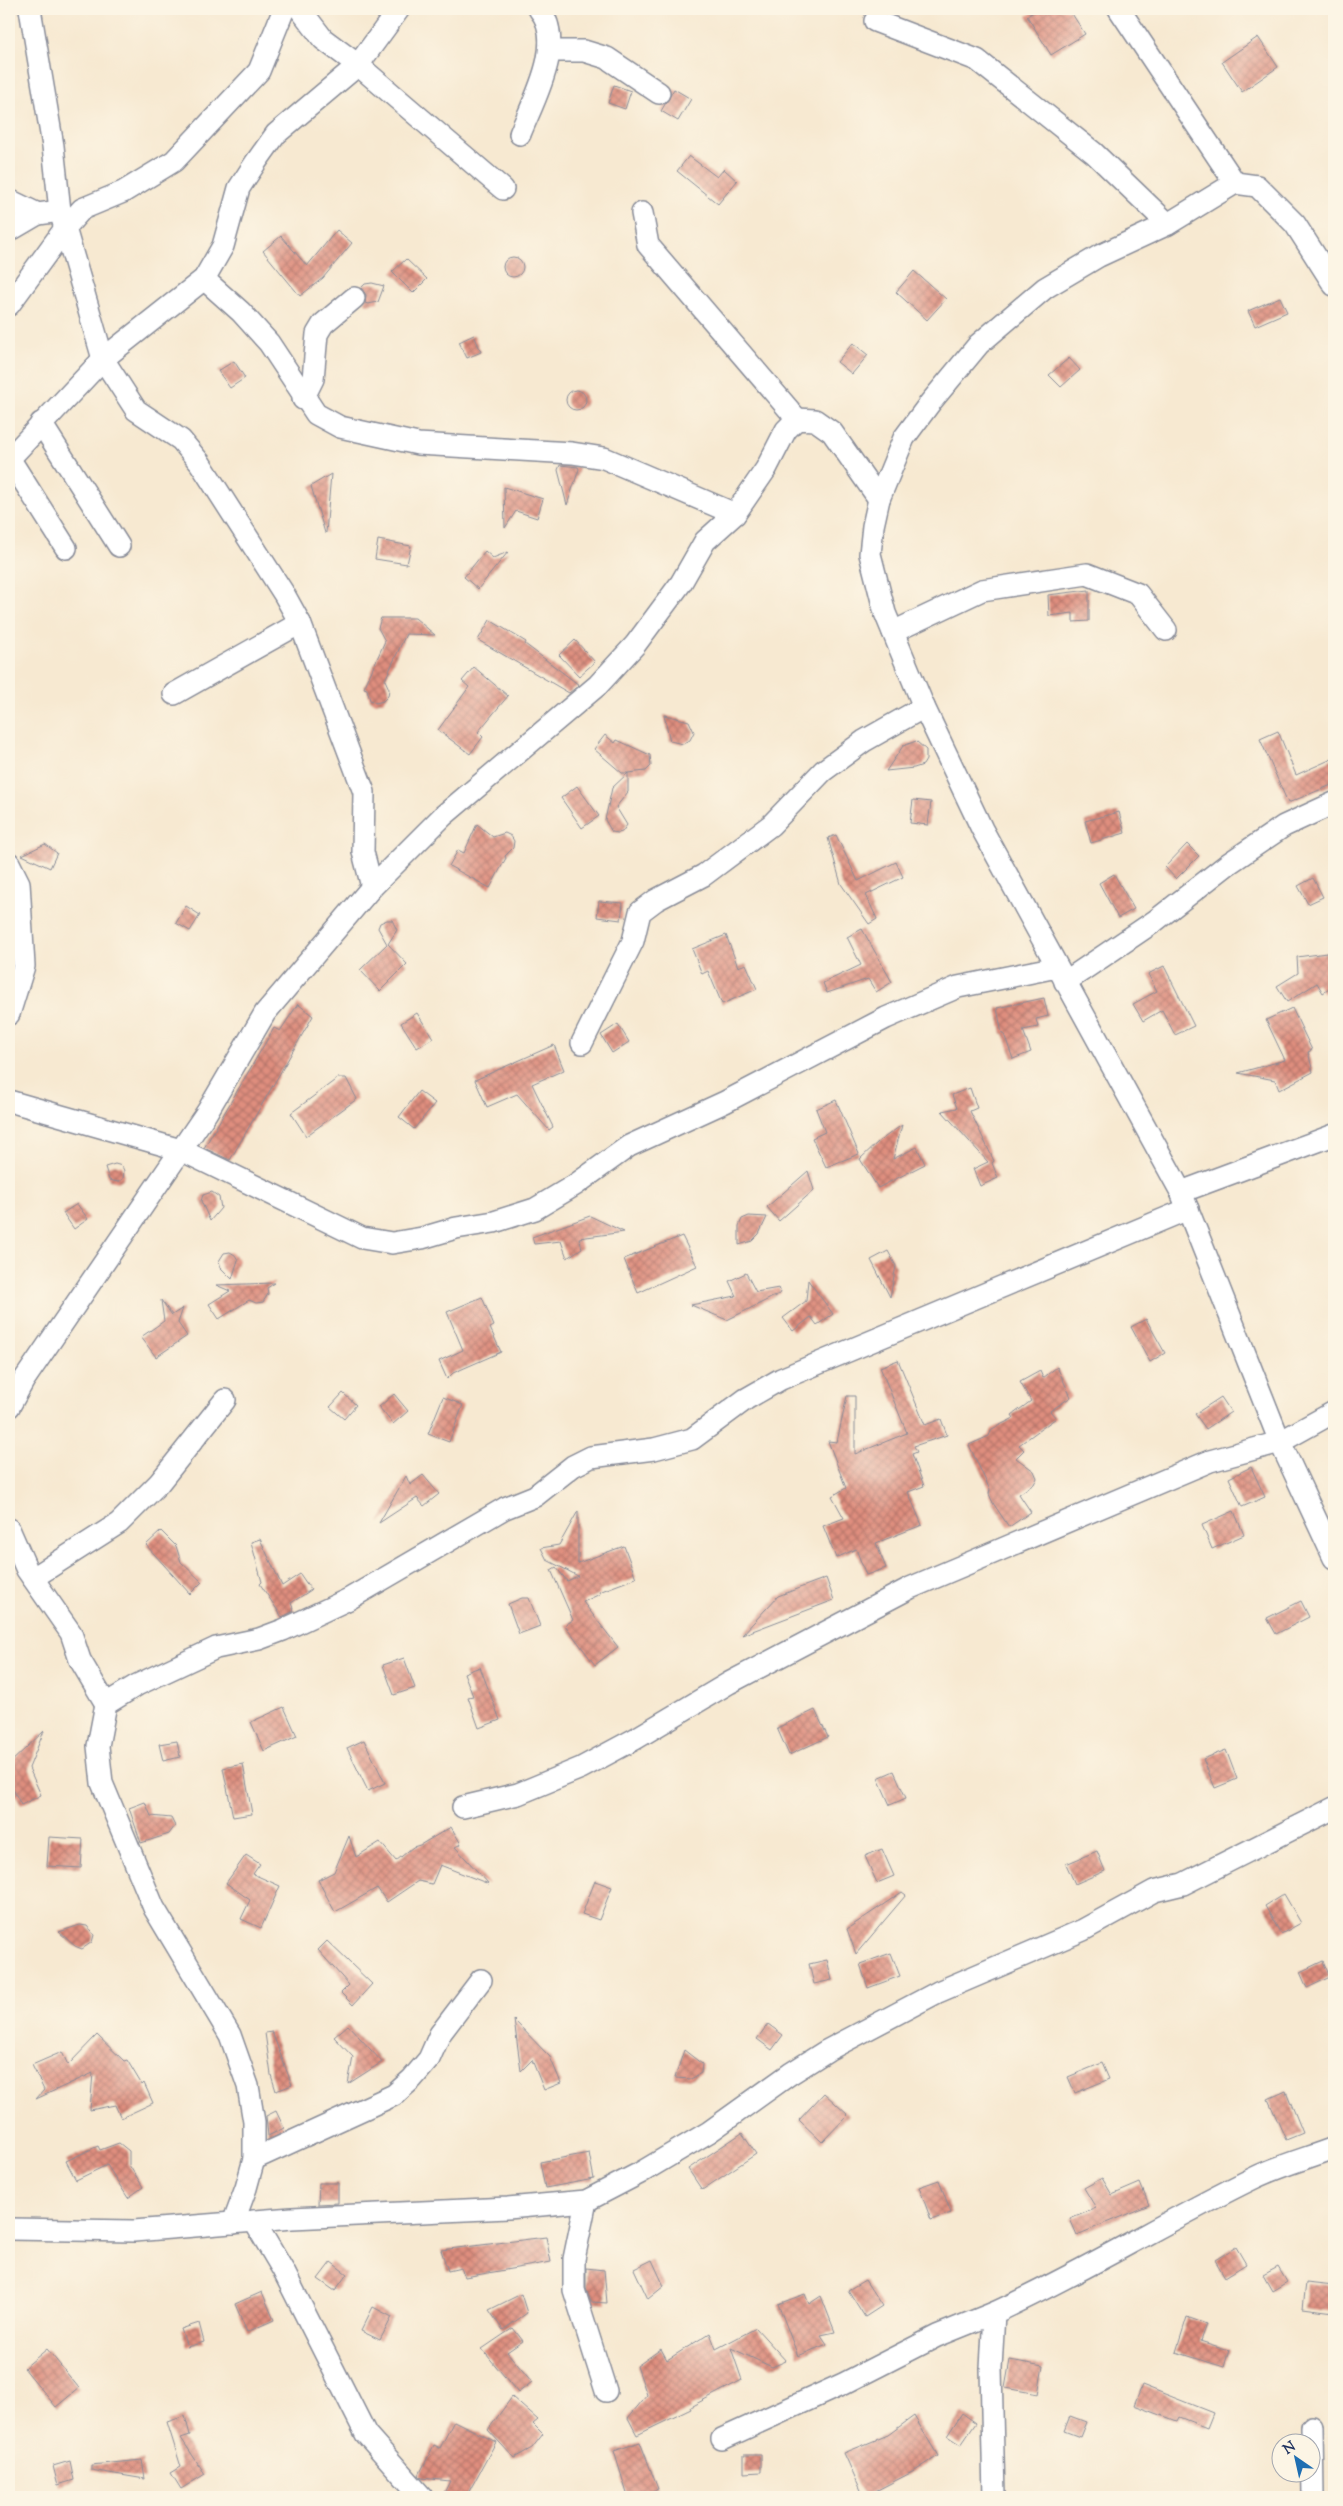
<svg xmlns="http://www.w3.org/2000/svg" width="1343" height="2506" font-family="'Sorts Mill Goudy',serif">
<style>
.building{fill:url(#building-cross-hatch)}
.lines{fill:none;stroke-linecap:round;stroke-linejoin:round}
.minor-casing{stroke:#898c98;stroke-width:24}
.minor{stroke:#fff;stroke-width:21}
</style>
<defs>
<pattern id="building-cross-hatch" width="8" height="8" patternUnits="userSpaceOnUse" patternTransform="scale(1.25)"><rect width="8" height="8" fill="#df8e7e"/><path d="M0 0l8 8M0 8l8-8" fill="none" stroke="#b4746a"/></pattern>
</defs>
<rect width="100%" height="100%" fill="#fcf5e5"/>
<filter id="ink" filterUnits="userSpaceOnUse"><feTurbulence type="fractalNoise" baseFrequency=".02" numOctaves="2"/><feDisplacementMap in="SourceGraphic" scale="10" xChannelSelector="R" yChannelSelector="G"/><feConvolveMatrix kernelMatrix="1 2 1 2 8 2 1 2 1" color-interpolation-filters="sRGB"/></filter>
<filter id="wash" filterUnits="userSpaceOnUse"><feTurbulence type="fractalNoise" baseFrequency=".0096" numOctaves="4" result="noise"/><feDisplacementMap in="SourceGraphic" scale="20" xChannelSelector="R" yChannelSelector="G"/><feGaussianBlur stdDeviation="1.12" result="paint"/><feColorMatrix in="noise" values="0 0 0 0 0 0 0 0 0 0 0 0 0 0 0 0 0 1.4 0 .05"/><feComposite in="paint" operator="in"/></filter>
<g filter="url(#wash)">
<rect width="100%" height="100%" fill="#f7e9d1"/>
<g id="blocks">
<g class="building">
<polygon points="1038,9 1069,9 1085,34 1051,55 1027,16"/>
<polygon points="1258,37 1278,67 1242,92 1222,62"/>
<polygon points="614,85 631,91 625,109 608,103"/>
<polygon points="674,89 691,99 678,121 661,111"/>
<polygon points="689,156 717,177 724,169 737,181 718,204 677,171"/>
<polygon points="337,230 352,243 323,278 300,296 263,251 281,236 307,266"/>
<circle cx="513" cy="267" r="10"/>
<polygon points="406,259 427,279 413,293 392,272"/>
<polygon points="914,271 946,299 927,320 896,292"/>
<polygon points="372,283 384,286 378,302 368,304 365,303 366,295 361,288 365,284"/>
<polygon points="1280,297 1287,312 1255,326 1248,311"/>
<polygon points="474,335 481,352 467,358 459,342"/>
<polygon points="853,343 868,355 852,374 837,362"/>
<polygon points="1069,358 1080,370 1061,387 1049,375"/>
<polygon points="234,361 245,378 230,388 218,371"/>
<circle cx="576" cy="400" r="10"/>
<polygon points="560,465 578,467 579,469 567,505 558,470"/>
<polygon points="331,474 326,533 325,533 311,486"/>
<polygon points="504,487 543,499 537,518 516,511 505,528"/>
<polygon points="378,540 411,546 407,564 375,559"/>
<polygon points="485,551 493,558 508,552 478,589 464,577"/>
<polygon points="1089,590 1089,621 1073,622 1073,613 1049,616 1048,595"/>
<polygon points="381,618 415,618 435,635 406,634 385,680 389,689 388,696 383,701 376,703 370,700 367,689 364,688 385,641 378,628"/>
<polygon points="490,620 526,642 525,644 579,685 569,693 478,640"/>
<polygon points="575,640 595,662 579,676 559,655"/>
<polygon points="474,667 508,696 478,732 483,737 470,754 438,730 469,687 462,681"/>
<polygon points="664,715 689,721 694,732 690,740 683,744 670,741"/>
<polygon points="1278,731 1296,775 1334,758 1334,784 1288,803 1260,739"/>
<polygon points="605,735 615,743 617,740 650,755 651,766 646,771 628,773 628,792 616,807 627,825 622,832 618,833 612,832 605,820 612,788 628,773 622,773 594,749"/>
<polygon points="916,741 926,750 926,760 923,765 914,768 886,771 903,746"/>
<polygon points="577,786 599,816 582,828 561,798"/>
<polygon points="913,800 931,802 928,825 910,823"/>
<polygon points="1119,812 1125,833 1091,843 1085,821"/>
<polygon points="477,824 493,837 505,833 511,836 514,841 513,848 505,856 506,858 490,888 449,866 458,850 464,853"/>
<polygon points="836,835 858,881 896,862 903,877 866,895 877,919 869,924 841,884 828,838"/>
<polygon points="45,844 57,853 50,868 22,855"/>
<polygon points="1187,844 1199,856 1176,879 1165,867"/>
<polygon points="1114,874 1134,909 1118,918 1099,883"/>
<polygon points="1313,878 1323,897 1308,904 1298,886"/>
<polygon points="599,901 623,903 621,920 597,917"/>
<polygon points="186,906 200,915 190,931 176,923"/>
<polygon points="387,920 392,920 397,930 388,944 407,964 380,991 360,970 387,944 378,928 380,923"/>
<polygon points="862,929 892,982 876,992 868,979 827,993 823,983 861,965 847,937"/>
<polygon points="726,935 738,967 746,964 757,989 722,1004 708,971 702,974 692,949"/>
<polygon points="1334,952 1334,986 1323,993 1317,983 1287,1002 1277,986 1298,973 1297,957"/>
<polygon points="1164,966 1194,1026 1175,1035 1162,1010 1143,1021 1133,1004 1157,991 1148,974"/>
<polygon points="1044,998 1048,1016 1036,1019 1038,1027 1023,1030 1031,1052 1013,1059 1004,1034 1002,1034 997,1008"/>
<polygon points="298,1004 313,1016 230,1160 204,1148 274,1028 280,1031"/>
<polygon points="1292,1008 1312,1050 1308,1052 1313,1072 1279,1090 1275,1080 1238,1073 1285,1060 1266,1020"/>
<polygon points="417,1013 433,1038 417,1048 401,1023"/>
<polygon points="618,1024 629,1042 612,1053 601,1035"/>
<polygon points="554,1045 564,1070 532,1084 553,1127 549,1130 517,1094 487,1107 475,1080"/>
<polygon points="338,1078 346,1078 357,1099 306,1136 291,1113"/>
<polygon points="970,1088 977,1108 970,1111 994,1161 992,1163 998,1178 980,1186 973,1169 988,1162 942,1111 957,1108 952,1095"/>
<polygon points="419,1091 435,1103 414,1129 399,1117"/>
<polygon points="836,1100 859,1154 826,1167 812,1138 825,1132 816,1109"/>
<polygon points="902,1125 893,1159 917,1147 925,1164 878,1188 860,1159 878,1142"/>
<polygon points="115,1164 122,1166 124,1171 123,1179 118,1182 109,1180 105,1167"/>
<polygon points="808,1171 814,1190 779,1221 767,1207"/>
<polygon points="212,1192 219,1197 221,1208 210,1221 201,1201 203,1195"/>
<polygon points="77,1204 88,1219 74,1229 63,1213"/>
<polygon points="590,1216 624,1232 579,1238 582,1248 567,1258 561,1241 534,1244 532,1237"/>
<polygon points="749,1216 767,1217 759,1234 752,1241 739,1245 739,1226 742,1219"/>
<polygon points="682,1236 697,1266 638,1293 624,1259"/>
<polygon points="888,1251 896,1266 890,1297 871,1260"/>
<polygon points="230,1252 235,1255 238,1260 232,1279 221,1268 219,1261 224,1253"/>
<polygon points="746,1273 756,1292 779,1288 781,1293 727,1320 691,1305 736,1296 729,1281"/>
<polygon points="808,1280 833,1314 817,1325 811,1317 793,1331 783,1318 806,1301"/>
<polygon points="275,1283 267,1288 268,1294 263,1302 256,1303 249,1300 219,1319 209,1304 230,1291 216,1285"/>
<polygon points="482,1297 494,1326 490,1328 501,1352 453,1373 447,1379 439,1361 463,1350 447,1312"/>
<polygon points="161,1300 172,1315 183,1308 178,1323 187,1336 156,1357 141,1337 164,1321"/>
<polygon points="1146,1319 1165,1353 1150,1362 1131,1327"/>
<polygon points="898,1360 925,1425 941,1419 947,1435 914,1446 917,1452 912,1454 924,1486 908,1492 922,1525 876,1543 886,1568 866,1575 856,1549 836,1558 823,1526 844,1518 832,1496 846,1488 828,1441 837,1442 847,1396 855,1396 855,1454 907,1433 880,1367"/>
<polygon points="1057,1367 1071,1397 1050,1411 1056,1418 1019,1445 1024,1450 1016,1458 1034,1471 1037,1478 1034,1484 1019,1494 1031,1512 1009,1527 993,1503 989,1494 990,1490 969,1445 989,1436 992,1429 1014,1418 1012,1415 1031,1401 1020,1382 1040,1371 1043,1378"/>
<polygon points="343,1393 356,1405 344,1419 330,1407"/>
<polygon points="394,1394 408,1411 393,1424 379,1407"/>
<polygon points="443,1397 463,1405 449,1442 428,1434"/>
<polygon points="1221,1397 1231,1412 1206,1429 1195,1414"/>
<polygon points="1251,1467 1265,1497 1242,1507 1229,1478"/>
<polygon points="423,1475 439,1494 424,1506 417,1498 379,1523 406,1476 410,1485"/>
<polygon points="578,1511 578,1563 624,1546 636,1578 599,1592 600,1594 583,1602 618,1647 595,1665 565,1625 573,1620 551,1570 556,1567 567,1581 578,1576 547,1560 541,1548 559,1545"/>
<polygon points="1234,1511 1244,1535 1212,1549 1202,1525"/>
<polygon points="161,1531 176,1546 181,1562 202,1582 190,1594 146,1545"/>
<polygon points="260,1539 282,1586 300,1574 311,1590 291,1603 294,1611 282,1617 260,1584 262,1582 251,1542"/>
<polygon points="826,1578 834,1600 742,1635 778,1596"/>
<polygon points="522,1598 529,1598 540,1626 519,1634 508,1604"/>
<polygon points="1301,1601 1309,1617 1276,1634 1267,1618"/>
<polygon points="404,1658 415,1688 394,1695 383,1665"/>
<polygon points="480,1667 500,1720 479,1728 468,1697 473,1696 464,1673"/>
<polygon points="284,1707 297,1736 264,1751 251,1722"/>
<polygon points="815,1710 828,1737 789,1755 777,1728"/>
<polygon points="44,1731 29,1768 41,1795 21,1805 9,1781 9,1764"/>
<polygon points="364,1740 385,1783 368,1791 347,1748"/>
<polygon points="177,1741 180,1757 163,1761 159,1744"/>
<polygon points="1226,1750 1237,1779 1215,1788 1203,1759"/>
<polygon points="243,1764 252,1814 233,1817 223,1768"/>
<polygon points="894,1771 906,1798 890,1805 878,1778"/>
<polygon points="145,1802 151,1816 171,1818 175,1826 169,1834 141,1843 129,1808"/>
<polygon points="451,1827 461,1844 455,1847 489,1884 440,1865 432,1884 418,1881 387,1902 377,1888 335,1912 318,1880 334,1872 349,1836 356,1857 380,1842 396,1861 413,1847 420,1845"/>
<polygon points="49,1837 83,1839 81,1868 47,1866"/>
<polygon points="882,1849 894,1876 877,1883 865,1856"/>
<polygon points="1097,1851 1105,1871 1075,1884 1066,1864"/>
<polygon points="246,1855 260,1864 253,1874 280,1886 261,1928 241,1919 250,1900 226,1883"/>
<polygon points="595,1881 612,1887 599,1920 582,1914"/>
<polygon points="902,1892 906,1895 856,1954 847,1929"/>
<polygon points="1284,1894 1301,1923 1281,1934 1265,1906"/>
<polygon points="80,1925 87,1926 94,1935 92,1942 82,1949 75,1946 59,1932"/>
<polygon points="327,1941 372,1984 353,2005 341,1993 349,1985 318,1950"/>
<polygon points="891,1953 900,1976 868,1988 860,1964"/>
<polygon points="827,1960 832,1980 814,1984 809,1964"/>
<polygon points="1323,1961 1330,1977 1307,1988 1300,1972"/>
<polygon points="514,2020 550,2057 561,2083 544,2090 532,2060 521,2071"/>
<polygon points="768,2024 783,2035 772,2050 757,2039"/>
<polygon points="348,2025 382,2062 348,2084 353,2057 334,2037"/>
<polygon points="272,2032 292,2085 276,2091 271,2075 265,2033"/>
<polygon points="97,2035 124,2061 127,2060 142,2085 144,2083 153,2103 121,2118 115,2105 90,2110 93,2073 36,2099 44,2090 32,2065 62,2052 68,2065"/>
<polygon points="684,2050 702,2064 701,2073 691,2079 675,2078"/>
<polygon points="1102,2063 1109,2079 1075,2093 1068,2077"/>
<polygon points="1286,2091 1303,2133 1286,2140 1268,2099"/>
<polygon points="824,2093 848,2115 822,2142 799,2120"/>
<polygon points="276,2111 284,2128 268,2136 266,2116"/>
<polygon points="742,2133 756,2154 702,2190 688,2169"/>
<polygon points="119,2143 129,2151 129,2165 143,2187 128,2198 107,2165 76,2180 66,2161 98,2146 100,2150"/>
<polygon points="589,2153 594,2179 545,2188 540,2162"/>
<polygon points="1102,2178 1112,2195 1140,2183 1149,2205 1077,2235 1070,2219 1096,2208 1084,2188"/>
<polygon points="939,2180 951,2213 931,2220 919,2187"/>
<polygon points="319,2183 338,2183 338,2203 318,2204"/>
<polygon points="546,2237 551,2262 465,2277 461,2268 448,2271 441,2250"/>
<polygon points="1236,2247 1246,2264 1225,2277 1215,2260"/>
<polygon points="652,2260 664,2286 648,2299 634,2269"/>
<polygon points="331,2262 347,2274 335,2291 318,2279"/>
<polygon points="1278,2267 1287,2282 1272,2291 1263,2275"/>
<polygon points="586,2268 604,2270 607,2303 591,2302 586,2288"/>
<polygon points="865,2280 882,2306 865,2317 848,2290"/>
<polygon points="1306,2283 1334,2286 1334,2312 1303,2308"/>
<polygon points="262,2292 274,2320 247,2332 235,2304"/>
<polygon points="521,2294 527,2313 503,2330 489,2310"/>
<polygon points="805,2294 809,2304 821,2296 835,2332 821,2335 827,2344 798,2356 778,2304"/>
<polygon points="373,2307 392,2317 380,2340 361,2331"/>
<polygon points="1187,2317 1206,2324 1200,2341 1229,2350 1224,2367 1176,2352"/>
<polygon points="199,2323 204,2342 187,2347 181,2329"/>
<polygon points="513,2328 523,2341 507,2352 532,2382 518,2393 482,2349"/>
<polygon points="756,2328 786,2361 772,2367 731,2348 742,2380 690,2407 691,2409 637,2435 628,2418 647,2395 637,2366 661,2349 667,2360 710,2333 716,2349"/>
<polygon points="47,2349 79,2388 56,2407 24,2368"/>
<polygon points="1010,2360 1043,2366 1038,2394 1005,2388"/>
<polygon points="1142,2385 1213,2413 1207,2428 1179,2417 1177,2421 1134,2405"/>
<polygon points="512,2397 538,2420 533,2424 543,2434 532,2448 514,2458 488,2430"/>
<polygon points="962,2413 976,2423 961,2445 947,2436"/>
<polygon points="185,2416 190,2435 181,2438 205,2474 181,2489 171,2473 181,2467 167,2422"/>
<polygon points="914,2416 938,2456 918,2469 864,2497 844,2453 888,2435"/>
<polygon points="1070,2416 1086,2422 1080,2437 1064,2431"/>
<polygon points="454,2421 496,2442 466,2497 442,2497 450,2481 422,2478 419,2475 434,2445 440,2448"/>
<polygon points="640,2442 658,2489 636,2497 628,2497 614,2451"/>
<polygon points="744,2455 761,2455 761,2472 744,2473"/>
<polygon points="142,2460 145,2479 91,2470 91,2465"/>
<polygon points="70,2461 74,2480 58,2485 53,2466"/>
</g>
</g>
</g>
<g filter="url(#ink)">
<use href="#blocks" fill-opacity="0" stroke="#898c98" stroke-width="1"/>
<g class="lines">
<g class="minor-casing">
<g id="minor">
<polyline points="30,9 53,146 60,211 103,359 136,410 181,440 200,463 284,594 300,623 364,792 363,852 372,887"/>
<polyline points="300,9 323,39 358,65 503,189"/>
<polyline points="1119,9 1235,183"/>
<polyline points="875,21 977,60 1094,153 1168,224"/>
<polyline points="550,51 584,51 607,58 659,93"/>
<path d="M520 134C533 101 567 42 539 9"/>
<polyline points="9,200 38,214 60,211"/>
<polyline points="642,213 648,245 797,419"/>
<polyline points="9,231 38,214"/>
<polyline points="204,279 241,312 269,343 316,414 340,427 418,444 572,453 604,458 735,514"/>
<polyline points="1334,285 1295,224 1257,186 1235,183 1168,224 1099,256 1045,288 979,344 930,403 904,438 879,499 873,526 870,554 885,613 924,707 982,829 1181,1192 1280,1442 1334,1558"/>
<polyline points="9,305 66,227 82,209 123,192 174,161 259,71 284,9"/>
<polyline points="303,399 313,379 317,334 323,324 354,298"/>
<polyline points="41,423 119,546"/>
<polyline points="9,458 66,548"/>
<polyline points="9,459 103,359 204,279 223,246 239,188 256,162 276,134 358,65 399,9"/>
<polyline points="893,632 982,590 1087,574 1138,594 1166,630"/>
<polyline points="174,694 300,623"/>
<polyline points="9,863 19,883 24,966 9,1014"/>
<polyline points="1065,982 1155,921 1228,864 1284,826 1334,803"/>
<polyline points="582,1043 633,941 640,912 656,900 704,875 771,825 823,771 864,741 924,707"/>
<polyline points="9,1101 181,1150 362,1238 392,1243 422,1238 456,1228 494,1222 535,1209 575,1185 629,1146 725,1102 886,1018 958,987 1057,967"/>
<polyline points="1181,1192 1334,1135"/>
<polyline points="9,1407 24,1380 207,1112 265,1013 372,887 443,816 598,685 635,645 681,583 705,541 735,514 766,469 786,430 797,419 815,420 832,432 879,499"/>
<polyline points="9,1529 27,1570 71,1633 80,1660 106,1704"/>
<polyline points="33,1578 119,1523 159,1483 225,1400"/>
<polyline points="463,1807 518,1794 581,1768 635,1739 729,1683 910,1588 1210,1461 1280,1442 1334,1412"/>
<polyline points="254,2159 394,2095 412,2079 429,2059 440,2034 481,1980"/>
<polyline points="586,2201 574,2259 574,2290 606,2391"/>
<polyline points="254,2221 283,2270 366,2434 422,2497"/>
<polyline points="233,2223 246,2188 254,2159 254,2122 248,2086 230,2035 154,1908 102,1783 98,1746 106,1704 137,1685 216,1648 259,1639 283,1630 349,1599 505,1508 535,1496 573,1466 591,1457 654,1449 692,1439 746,1399 781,1379 1188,1209"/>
<polyline points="9,2229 134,2231 292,2218 508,2208 586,2201 640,2173 709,2132 790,2074 828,2050 938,1992 1083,1930 1154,1891 1183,1884 1334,1808"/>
<polyline points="1312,2427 1313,2497"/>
<polyline points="722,2439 843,2384 937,2336 994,2313"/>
<path d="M994 2497 991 2368 994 2313C1084 2272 1167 2220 1256 2177 1281 2165 1308 2158 1334 2148"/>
</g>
</g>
<use href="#minor" class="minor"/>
</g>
</g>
<rect width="1343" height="2506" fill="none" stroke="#fcf5e5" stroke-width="30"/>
<g transform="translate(1296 2458) rotate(326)"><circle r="24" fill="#fcf5e5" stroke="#a2a6af"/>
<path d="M0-4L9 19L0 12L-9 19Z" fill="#1f6fb2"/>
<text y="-8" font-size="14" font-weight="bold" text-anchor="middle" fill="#1b2f5e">N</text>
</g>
</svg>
